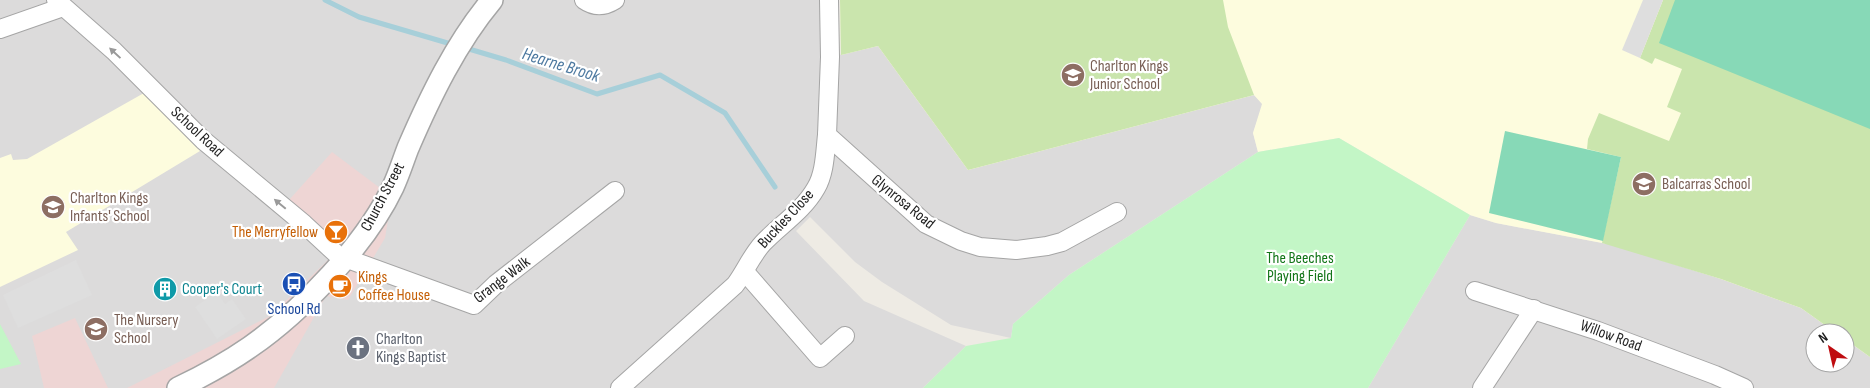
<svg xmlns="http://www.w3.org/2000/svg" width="1870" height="388" font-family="'Sofia Sans Condensed',sans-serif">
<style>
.residential{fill:#dcdbdb}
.commercial{fill:#eed5d4}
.education{fill:#fdfcde}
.grass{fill:#cae5ad}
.park{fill:#c3f6c6}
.pitch{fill:#87d9b7}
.parking{fill:#dedede}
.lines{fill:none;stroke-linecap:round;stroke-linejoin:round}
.stream{stroke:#a7cfd9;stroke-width:5}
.minor-casing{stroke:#a5a5a5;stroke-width:20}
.tertiary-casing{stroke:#a5a5a5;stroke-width:24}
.minor{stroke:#fff;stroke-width:18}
.tertiary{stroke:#fff;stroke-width:21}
.oneway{fill:#9a9a9a}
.labels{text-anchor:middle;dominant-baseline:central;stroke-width:4.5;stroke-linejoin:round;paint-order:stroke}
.education-label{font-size:16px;fill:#785e54;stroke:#fff;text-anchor:start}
.street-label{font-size:16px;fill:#1e1e1e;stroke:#fff}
.food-label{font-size:16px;fill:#c56008;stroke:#fff;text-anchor:end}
.park-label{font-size:16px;fill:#127518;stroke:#fff}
.culture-label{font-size:16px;fill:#0d838f;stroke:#fff;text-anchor:start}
.transit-label{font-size:16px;fill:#164399;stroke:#fff}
.worship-label{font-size:16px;fill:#5b616d;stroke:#fff;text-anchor:start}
.water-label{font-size:18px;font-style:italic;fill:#4d79a0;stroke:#fff}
</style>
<rect width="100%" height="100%" fill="#eeebe4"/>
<g class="residential">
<polygon points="0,0 829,0 830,57 878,46 968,170 1254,95 1263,104 1253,133 1258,152 1069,275 1013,324 1011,338 951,325 882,282 855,262 810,217 796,231 864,301 966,346 923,388 0,388"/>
<polygon points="1470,215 1496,223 1613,245 1721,279 1801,308 1836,333 1815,333 1815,363 1845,363 1845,339 1870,357 1870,388 1368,388"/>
</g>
<g class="commercial">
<polygon points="332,152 392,197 385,238 348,300 326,296 274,388 127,388 270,316 329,259 289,200"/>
<polygon points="75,318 108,388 44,388 32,336"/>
</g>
<g class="education">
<polygon points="840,0 1870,0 1870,357 1845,339 1845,333 1836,333 1801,308 1721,279 1613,245 1496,223 1470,215 1339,138 1258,152 1253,133 1262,104 1254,95 968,170 878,46 841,55"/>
<polygon points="144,93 200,151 66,232 78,250 0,287 0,158 11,154 13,160 27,159"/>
</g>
<g class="grass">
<polygon points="840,0 1223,0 1228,27 1254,95 968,170 878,46 841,55"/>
<polygon points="1663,0 1870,0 1870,357 1845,339 1845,333 1836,333 1801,308 1721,279 1602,243 1621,157 1587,149 1588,139 1599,113 1669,141 1681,113 1667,107 1682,69 1655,58 1652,64 1640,58"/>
</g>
<g class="park">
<polygon points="1339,138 1470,215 1368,388 923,388 966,346 1011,338 1013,324 1069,275 1258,152"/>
<polygon points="0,324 21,364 0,369"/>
</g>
<g class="pitch">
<polygon points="1675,0 1870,0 1870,129 1659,43"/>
<polygon points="1505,131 1621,157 1603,241 1489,213"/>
</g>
<g class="parking">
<polygon points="1643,0 1663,0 1640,58 1622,50"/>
<polygon points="76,260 92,295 18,328 3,295"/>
<polygon points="217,292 225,304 232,299 246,319 217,339 195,307"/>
</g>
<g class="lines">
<g class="stream">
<polyline points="325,0 359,17 451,44"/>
<polyline points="469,49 506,60 597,94 660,75 725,113 775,187"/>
</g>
<g class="minor-casing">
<g id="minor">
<polyline points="56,0 114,51 203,140 304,224 343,260"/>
<path d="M584 0C594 7 604 7 615 0"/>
<polyline points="829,0 830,57 827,135 926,224 961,241 980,247 1016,250 1047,246 1062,242 1117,212"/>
<polyline points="0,29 63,7"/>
<polyline points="345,258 474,305 496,284 615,191"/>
<polyline points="745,272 820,358 845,336"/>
<polyline points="1475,291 1598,331 1715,375 1744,388"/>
<path d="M620 388 735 285C745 272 751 256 763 243 780 225 803 211 816 188 825 173 825 152 827 135"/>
<polyline points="1482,388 1534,309"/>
</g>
</g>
<g class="tertiary-casing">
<path id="tertiary" d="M178 388C203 376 227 363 250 347 302 311 366 244 393 187 399 174 403 161 408 148 430 97 456 43 492 0"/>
</g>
<use href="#minor" class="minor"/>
<use href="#tertiary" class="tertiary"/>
</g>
<defs><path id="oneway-solid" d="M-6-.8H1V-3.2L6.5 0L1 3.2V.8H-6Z" transform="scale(1.25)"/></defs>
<g class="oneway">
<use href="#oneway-solid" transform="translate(115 53) rotate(-137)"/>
<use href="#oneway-solid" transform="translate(280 204) rotate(-140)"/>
</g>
<defs>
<g id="school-disc" transform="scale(1.25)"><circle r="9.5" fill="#8d6e63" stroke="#fff"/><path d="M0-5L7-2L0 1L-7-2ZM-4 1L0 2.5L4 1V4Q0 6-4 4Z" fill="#fff"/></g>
<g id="bar-disc" transform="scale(1.25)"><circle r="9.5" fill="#e8710a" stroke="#fff"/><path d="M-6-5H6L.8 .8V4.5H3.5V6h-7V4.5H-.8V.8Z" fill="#fff"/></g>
<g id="bus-disc" transform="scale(1.25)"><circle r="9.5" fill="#1a4fb4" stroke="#fff"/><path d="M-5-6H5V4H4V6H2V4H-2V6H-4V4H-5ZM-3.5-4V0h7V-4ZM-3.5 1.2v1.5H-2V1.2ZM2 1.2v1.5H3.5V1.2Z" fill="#fff"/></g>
<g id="cafe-disc" transform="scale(1.25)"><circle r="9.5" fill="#e8710a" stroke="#fff"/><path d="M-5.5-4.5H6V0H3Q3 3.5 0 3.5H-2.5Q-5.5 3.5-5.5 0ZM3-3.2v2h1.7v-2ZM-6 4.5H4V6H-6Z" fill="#fff"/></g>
<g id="building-disc" transform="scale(1.25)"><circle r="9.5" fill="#0f9aa8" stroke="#fff"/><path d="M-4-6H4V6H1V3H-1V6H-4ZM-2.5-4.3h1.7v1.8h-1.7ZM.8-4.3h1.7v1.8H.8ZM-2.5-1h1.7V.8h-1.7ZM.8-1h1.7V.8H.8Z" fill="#fff"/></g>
<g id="church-disc" transform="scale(1.25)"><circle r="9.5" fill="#6b7280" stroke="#fff"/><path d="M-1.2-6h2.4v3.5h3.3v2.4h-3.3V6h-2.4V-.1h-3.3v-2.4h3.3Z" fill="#fff"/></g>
</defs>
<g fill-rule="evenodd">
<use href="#school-disc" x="1073" y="75"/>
<use href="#school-disc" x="1644" y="184"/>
<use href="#school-disc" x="53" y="207"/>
<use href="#bar-disc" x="336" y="232"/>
<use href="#bus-disc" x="294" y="284"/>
<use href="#cafe-disc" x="340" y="286"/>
<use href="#building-disc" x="165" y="289"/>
<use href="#school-disc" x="96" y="329"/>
<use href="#church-disc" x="358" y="348"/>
</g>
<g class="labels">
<g class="education-label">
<text x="1090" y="66">Charlton Kings<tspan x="1090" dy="18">Junior School</tspan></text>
<text x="1662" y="184">Balcarras School</text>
<text x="70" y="198">Charlton Kings<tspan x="70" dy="18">Infants' School</tspan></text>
<text x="114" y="320">The Nursery<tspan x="114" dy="18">School</tspan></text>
</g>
<g class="street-label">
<text transform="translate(197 132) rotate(43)">School Road</text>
<text transform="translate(383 197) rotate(-62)">Church Street</text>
<text transform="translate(903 202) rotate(39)">Glynrosa Road</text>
<text transform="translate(786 219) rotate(-47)">Buckles Close</text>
<text transform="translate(502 280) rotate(-37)">Grange Walk</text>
<text transform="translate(1611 336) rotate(20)">Willow Road</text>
</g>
<g class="food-label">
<text x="318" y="232">The Merryfellow</text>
<text x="358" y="277" text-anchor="start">Kings<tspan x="358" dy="18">Coffee House</tspan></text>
</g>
<g class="park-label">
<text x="1300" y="258">The Beeches<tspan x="1300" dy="18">Playing Field</tspan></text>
</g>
<g class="culture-label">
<text x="182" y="289">Cooper's Court</text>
</g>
<g class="transit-label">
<text x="294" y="309">School Rd</text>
</g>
<g class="worship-label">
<text x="376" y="339">Charlton<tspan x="376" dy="18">Kings Baptist</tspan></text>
</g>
<g class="water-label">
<text transform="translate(561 65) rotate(17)">Hearne Brook</text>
</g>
</g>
<g transform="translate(1830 348) rotate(326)"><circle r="24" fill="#ffffff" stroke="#a5a5a5"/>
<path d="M0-4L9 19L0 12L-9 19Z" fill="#bf0c10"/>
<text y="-8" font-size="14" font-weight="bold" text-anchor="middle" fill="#1e1e1e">N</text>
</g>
</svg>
